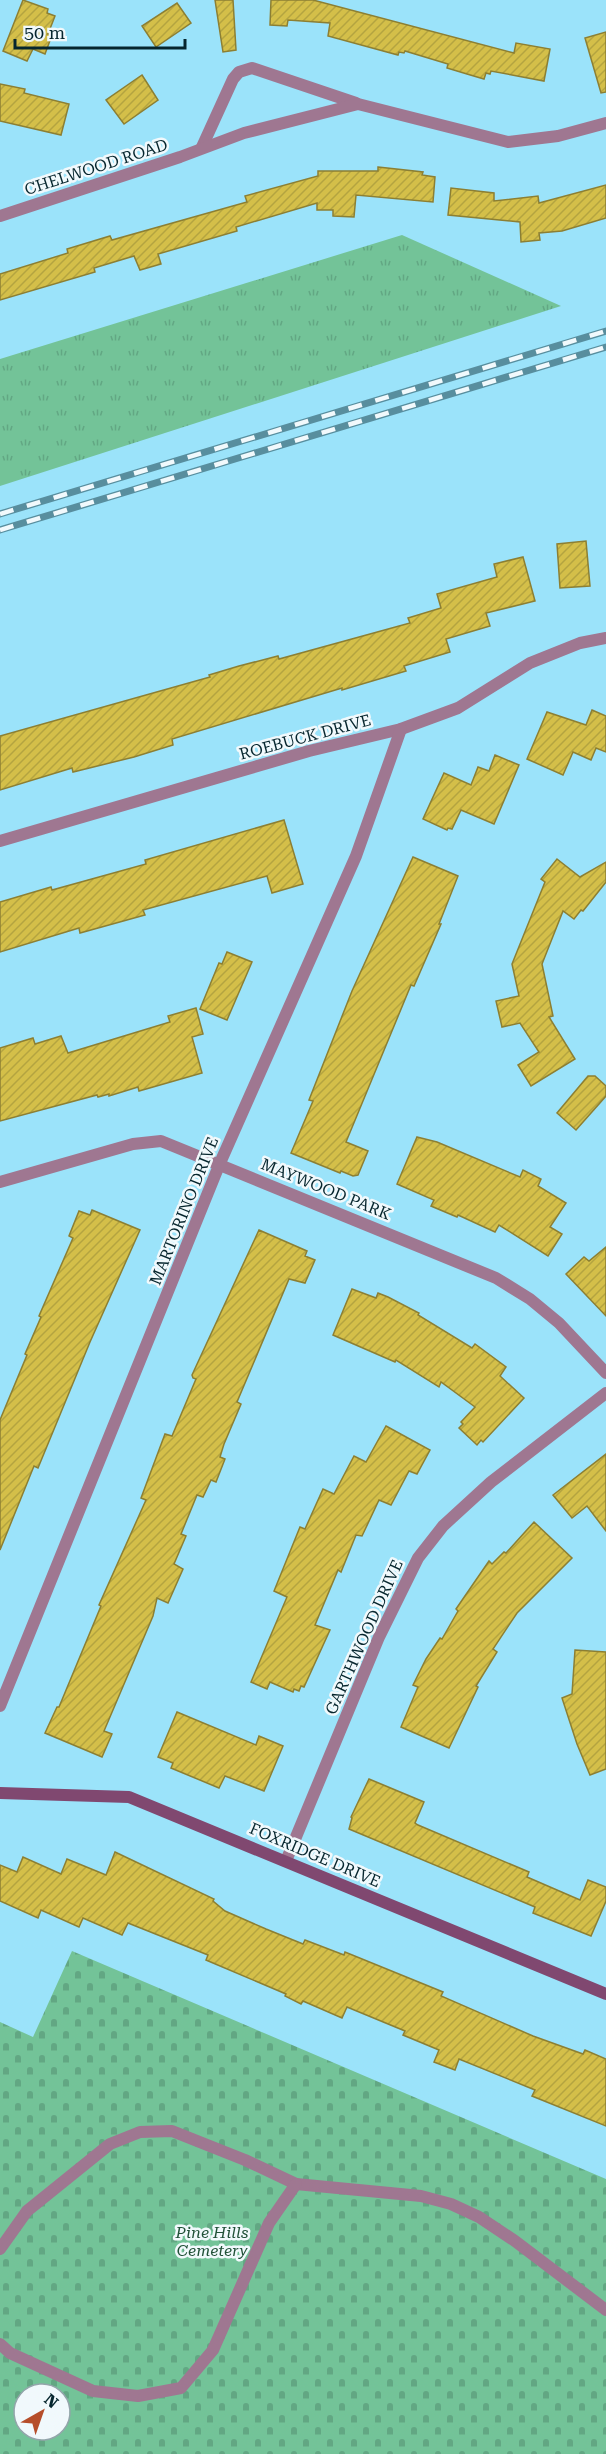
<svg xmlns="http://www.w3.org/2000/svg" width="606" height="2454" font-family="'Roboto Serif',serif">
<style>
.grass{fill:url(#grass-tufts)}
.cemetery{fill:url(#cemetery-stones);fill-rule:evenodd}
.building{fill:url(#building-hatch);stroke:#8c7f33;stroke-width:1.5}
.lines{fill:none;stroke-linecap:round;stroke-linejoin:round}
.lane{stroke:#9f7791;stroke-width:12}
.street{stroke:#9f7791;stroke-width:12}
.secondary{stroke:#804870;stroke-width:12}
.rail-casing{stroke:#588e9e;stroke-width:7}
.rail{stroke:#f1f9fc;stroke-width:4.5;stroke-dasharray:14;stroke-linecap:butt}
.labels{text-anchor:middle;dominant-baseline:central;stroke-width:5;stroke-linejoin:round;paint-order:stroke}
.street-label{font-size:16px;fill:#06262e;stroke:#f1f9fc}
.park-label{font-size:16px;font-style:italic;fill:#215138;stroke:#f1f9fc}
</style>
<defs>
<pattern id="grass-tufts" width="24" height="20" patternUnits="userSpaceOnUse" patternTransform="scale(1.5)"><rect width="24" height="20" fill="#73c398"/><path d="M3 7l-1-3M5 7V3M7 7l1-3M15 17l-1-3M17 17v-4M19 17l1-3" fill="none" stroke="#62a783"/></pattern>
<pattern id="cemetery-stones" width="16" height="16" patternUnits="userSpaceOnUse" patternTransform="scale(1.5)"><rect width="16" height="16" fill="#73c398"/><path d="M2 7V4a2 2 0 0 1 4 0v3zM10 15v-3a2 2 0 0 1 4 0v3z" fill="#62a783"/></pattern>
<pattern id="building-hatch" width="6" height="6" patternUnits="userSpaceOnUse" patternTransform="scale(1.5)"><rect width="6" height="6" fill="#d4bf49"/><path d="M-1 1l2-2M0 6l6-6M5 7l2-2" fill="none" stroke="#b4a440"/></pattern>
</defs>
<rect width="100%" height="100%" fill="#9be3fa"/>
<polygon class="grass" points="402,235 561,306 0,486 0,359"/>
<path class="cemetery" d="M72 1951 606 2179V2454H0V2022L33 2037ZM24 2394H60V2430H24Z"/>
<g class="building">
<polygon points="23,0 48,9 47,13 55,16 48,34 52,35 45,54 33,49 27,61 3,51"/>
<polygon points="215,0 233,0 236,50 223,52"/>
<polygon points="271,0 313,0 514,53 516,43 550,49 544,81 491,71 490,74 486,73 484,79 467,74 447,68 448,64 405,51 404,53 399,52 398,55 328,36 330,23 288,20 287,26 270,25"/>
<polygon points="177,3 191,23 156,47 142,26"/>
<polygon points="606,32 606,92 601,93 585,38"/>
<polygon points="142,75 158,100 124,124 106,100"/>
<polygon points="0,84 25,89 24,93 69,104 61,135 0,121"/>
<polygon points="378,167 423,172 422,175 435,177 433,202 356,195 354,217 333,216 333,210 317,210 317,203 236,227 237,231 158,254 161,264 140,270 134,256 94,268 95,272 0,300 0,274 68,253 67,249 110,236 112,240 247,202 245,196 318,176 318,171 378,171"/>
<polygon points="606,185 606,218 562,231 539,233 540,240 521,242 520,222 448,215 451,188 494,193 494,201 538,196 539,203"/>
<polygon points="586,541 590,586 560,588 557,544"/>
<polygon points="523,557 535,601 486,613 490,626 446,639 450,652 404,666 406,671 342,690 342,688 172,739 173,745 134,757 73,772 72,768 0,790 0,736 210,677 209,675 239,666 278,656 279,659 410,623 408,618 441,608 437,594 497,577 494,564"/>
<polygon points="592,710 606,716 606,752 596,748 591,760 573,752 563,775 527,759 547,712 586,725"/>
<polygon points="495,755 519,765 494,824 461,810 452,829 448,828 447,830 423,819 444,773 471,785 478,767 489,771"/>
<polygon points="284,820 303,884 272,893 267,876 143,910 145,915 80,933 79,928 0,952 0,902 51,887 52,890 146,864 145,860"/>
<polygon points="413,857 458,876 439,924 441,924 414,986 411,985 346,1142 368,1151 358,1175 353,1176 341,1171 340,1173 291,1153 313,1101 309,1100 352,991"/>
<polygon points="557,859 580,877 606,862 606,882 583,911 581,910 574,919 563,911 542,964 553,1016 549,1017 575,1059 531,1086 518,1065 539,1052 520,1023 502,1027 496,1001 519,996 512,964 545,882 541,879"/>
<polygon points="227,952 252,962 227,1020 200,1009 219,963 222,964"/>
<polygon points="196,1008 203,1034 192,1037 202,1073 139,1091 138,1087 109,1096 109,1094 98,1097 97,1095 0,1121 0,1048 33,1038 35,1044 61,1036 68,1053 170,1022 168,1016"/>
<polygon points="588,1076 595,1076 606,1086 606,1096 576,1130 557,1113"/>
<polygon points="417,1137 437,1142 520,1177 523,1170 541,1179 538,1186 566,1203 550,1227 562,1234 548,1256 499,1225 495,1232 458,1215 457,1217 431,1206 434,1200 397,1184"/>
<polygon points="92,1210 140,1230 90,1342 38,1468 34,1466 0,1550 0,1420 27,1355 25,1354 41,1317 39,1316 73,1238 69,1236 79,1211 90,1215"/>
<polygon points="259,1230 307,1251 305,1256 315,1260 305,1283 289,1279 237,1402 241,1404 224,1444 220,1457 225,1459 216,1482 211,1480 203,1497 197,1495 181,1534 186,1536 174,1564 183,1569 168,1603 157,1598 153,1616 104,1731 112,1734 102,1757 45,1733 57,1707 59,1707 101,1606 99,1605 146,1500 141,1498 165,1434 172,1436 196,1379 193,1378 192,1375"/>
<polygon points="606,1247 606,1316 566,1274 584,1257 589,1261"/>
<polygon points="352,1289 376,1298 378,1293 388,1297 419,1313 418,1315 472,1348 475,1344 506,1367 500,1376 524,1398 483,1442 481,1440 477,1445 459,1428 463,1424 461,1422 475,1407 441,1382 439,1387 396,1360 395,1362 333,1335"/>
<polygon points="386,1426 430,1450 417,1474 409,1471 391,1505 379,1500 362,1536 356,1535 341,1572 338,1570 315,1625 330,1630 304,1687 301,1686 299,1691 294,1689 293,1692 270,1682 267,1689 251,1682 287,1597 274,1591 300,1527 305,1529 323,1489 334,1494 354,1456 366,1462"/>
<polygon points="606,1454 606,1531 587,1506 572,1518 553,1495"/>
<polygon points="534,1522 572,1558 517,1613 493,1649 497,1652 476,1686 478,1687 449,1748 401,1727 418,1687 413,1685 426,1659 440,1638 442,1639 458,1611 456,1609 489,1561 492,1564 504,1552 506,1553"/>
<polygon points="575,1650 606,1652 606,1769 590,1775 577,1744 562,1698 572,1694"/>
<polygon points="177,1712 256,1745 259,1736 283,1746 264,1791 225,1776 219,1788 171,1768 173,1763 158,1757"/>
<polygon points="369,1779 424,1802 415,1823 418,1825 529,1872 527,1877 580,1900 588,1880 606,1887 606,1901 591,1936 533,1913 535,1907 349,1829 352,1818 351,1817"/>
<polygon points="115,1852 214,1899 213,1901 225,1911 266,1929 303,1944 305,1940 344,1955 345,1952 443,1992 441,1996 533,2036 583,2054 585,2050 606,2059 606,2126 532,2096 535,2090 459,2059 455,2070 434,2062 439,2050 403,2035 405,2031 347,2007 342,2018 303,2001 301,2004 285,1996 286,1994 206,1960 208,1955 128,1923 122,1935 83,1918 79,1927 41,1910 38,1918 0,1901 0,1865 17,1872 23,1857 61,1874 67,1859 106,1875"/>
</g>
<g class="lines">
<g class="lane">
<polyline points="0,2249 27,2211 110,2144 140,2132 172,2131 245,2160 296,2184 421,2196 451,2204 479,2217 515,2241 606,2310"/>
<polyline points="0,2344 10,2353 93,2391 138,2396 181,2388 213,2350 269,2223 296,2184"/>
</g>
<g class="street">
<polyline points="202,147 233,79 239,72 252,68 356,103"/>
<polyline points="0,216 180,157 244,133 358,104 508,142 558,136 606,123"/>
<polyline points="0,841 309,751 401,729 458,708 530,663 580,643 606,638"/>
<polyline points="0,1182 133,1144 161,1141 496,1278 530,1299 559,1323 606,1373"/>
<polyline points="0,1706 220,1163 356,856 401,729"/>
<polyline points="286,1861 379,1637 418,1558 443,1526 491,1482 606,1393"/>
</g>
<polyline class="secondary" points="0,1793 129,1797 606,1994"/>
<g class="rail-casing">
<g id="rail">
<polyline points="0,514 606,331"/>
<polyline points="0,530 606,347"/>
</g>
</g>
<use href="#rail" class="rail"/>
</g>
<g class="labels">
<g class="street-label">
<text transform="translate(96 167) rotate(-18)">CHELWOOD ROAD</text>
<text transform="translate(305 737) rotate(-15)">ROEBUCK DRIVE</text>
<text transform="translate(326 1189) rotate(22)">MAYWOOD PARK</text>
<text transform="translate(184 1211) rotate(-68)">MARTORINO DRIVE</text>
<text transform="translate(364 1637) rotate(-66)">GARTHWOOD DRIVE</text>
<text transform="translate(315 1855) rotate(23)">FOXRIDGE DRIVE</text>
</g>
<g class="park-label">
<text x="212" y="2232">Pine Hills<tspan x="212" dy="18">Cemetery</tspan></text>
</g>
</g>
<g transform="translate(42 2412) rotate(40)"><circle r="28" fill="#f1f9fc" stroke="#93a5aa" stroke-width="1.5"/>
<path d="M0-4.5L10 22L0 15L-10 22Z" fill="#b64e2a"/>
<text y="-9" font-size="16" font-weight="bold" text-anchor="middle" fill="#06262e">N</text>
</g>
<path d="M15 39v9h170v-9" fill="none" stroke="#06262e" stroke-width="3"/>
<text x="24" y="39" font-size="18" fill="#06262e" stroke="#f1f9fc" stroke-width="4.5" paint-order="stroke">50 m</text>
</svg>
